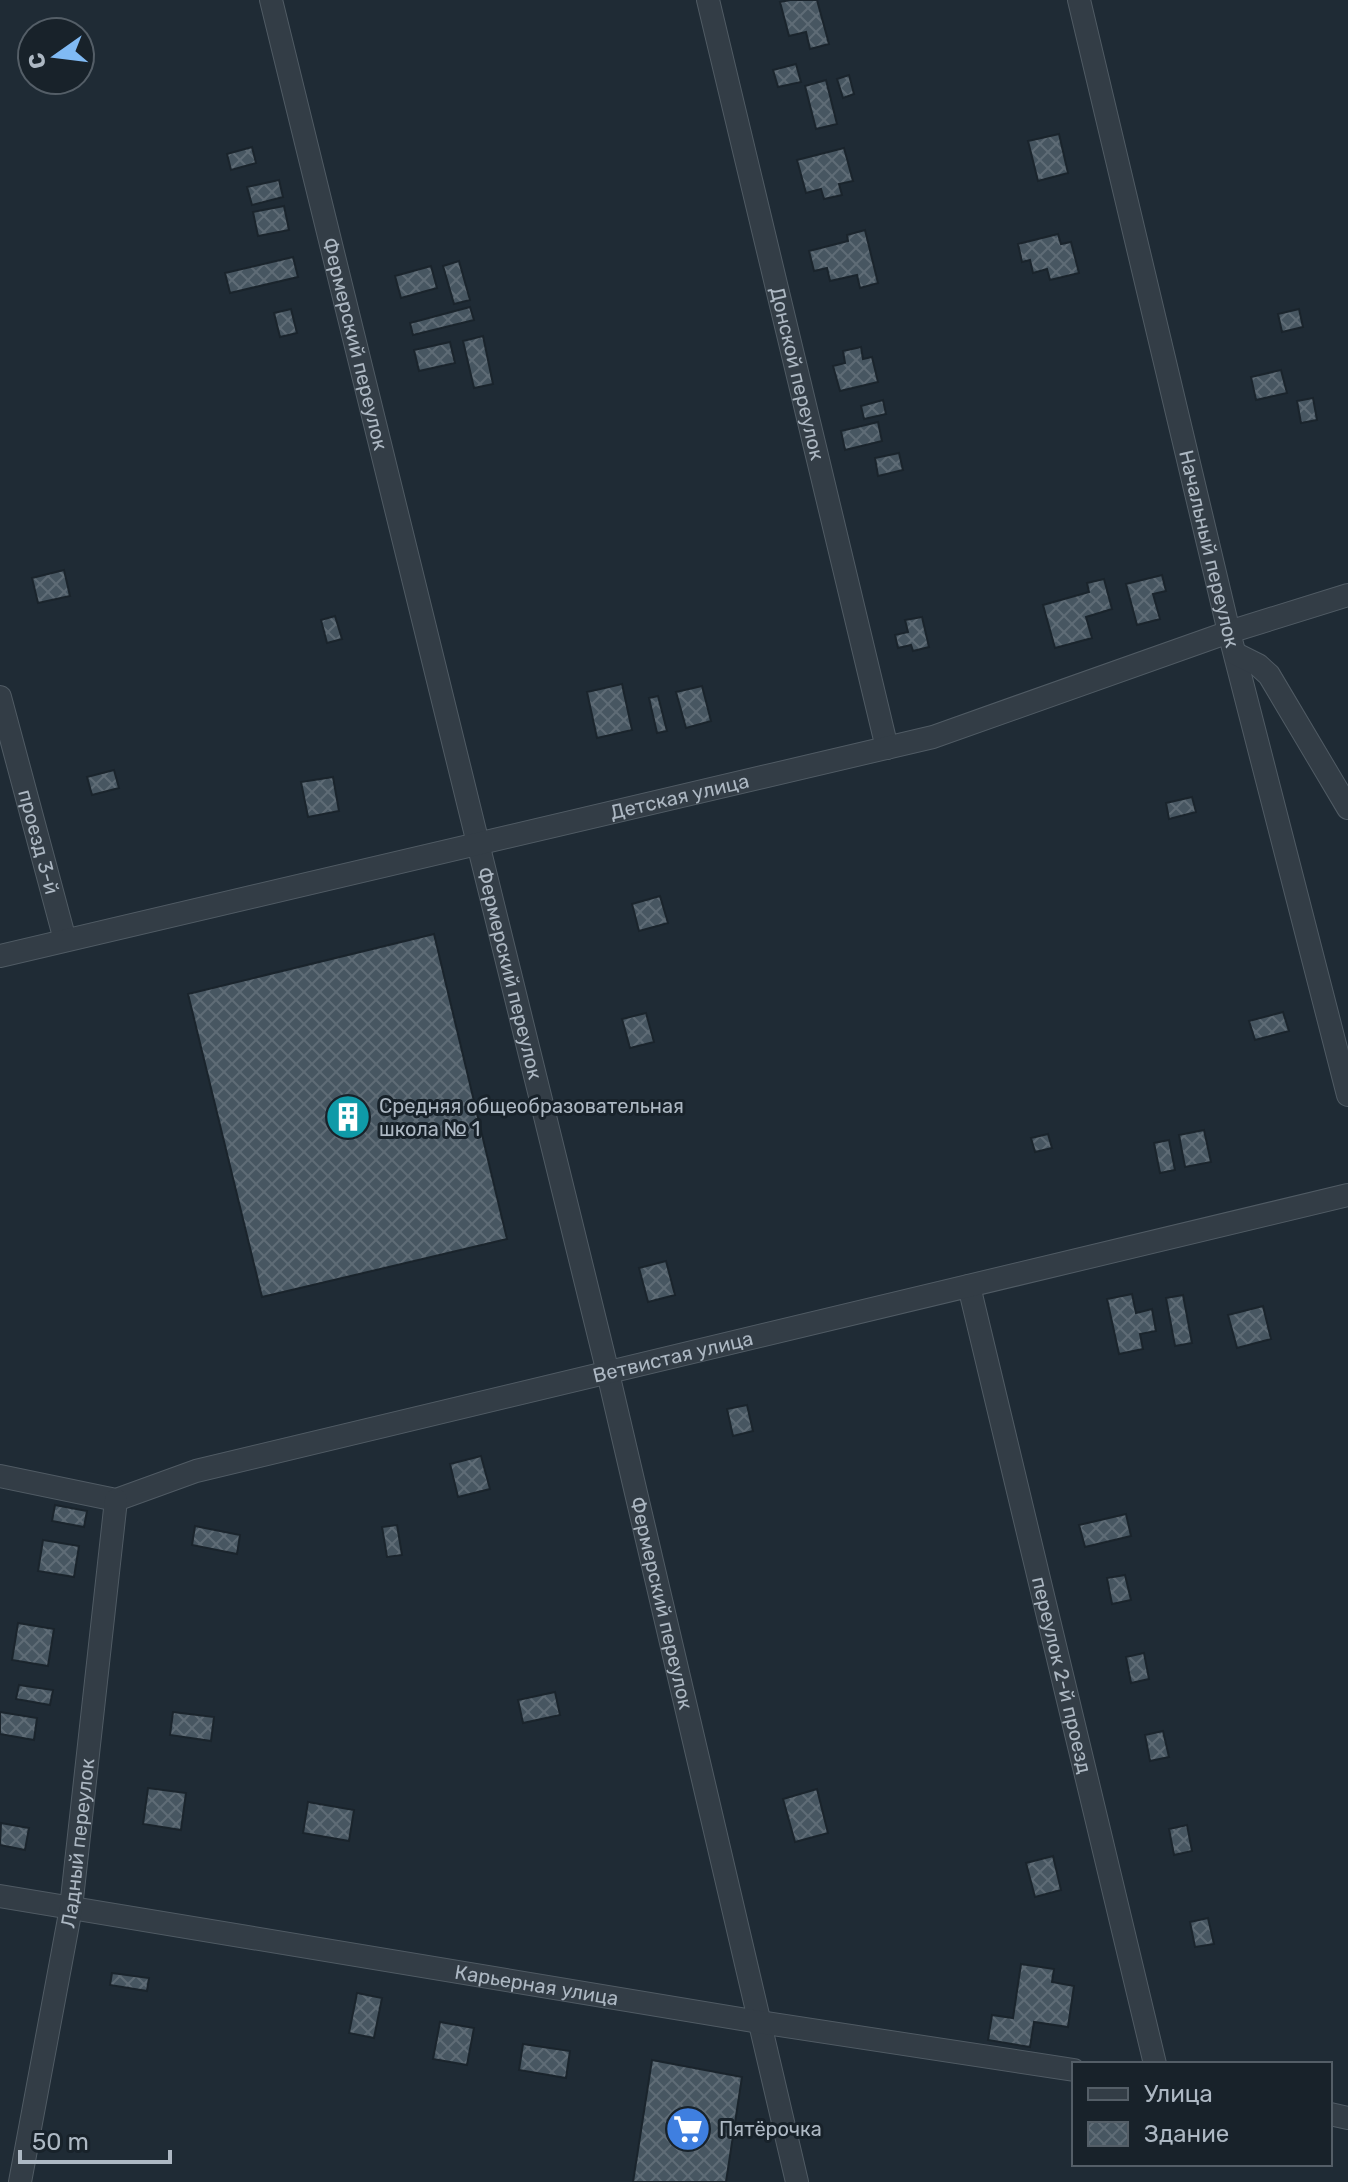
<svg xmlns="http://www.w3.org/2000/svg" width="1348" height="2182" font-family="Rubik,sans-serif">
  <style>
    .building { fill: url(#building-cross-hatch); stroke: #1a242c; stroke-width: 2 }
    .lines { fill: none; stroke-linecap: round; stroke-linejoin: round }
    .street-casing { stroke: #505b64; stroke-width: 24 }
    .street { stroke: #333d46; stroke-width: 22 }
    .labels { text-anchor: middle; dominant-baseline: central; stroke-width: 6; stroke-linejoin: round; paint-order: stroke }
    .street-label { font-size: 20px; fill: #adb8c3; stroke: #18222a }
    .poi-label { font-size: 20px; fill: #adb8c3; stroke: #18222a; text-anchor: start }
  </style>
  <defs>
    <pattern id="building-cross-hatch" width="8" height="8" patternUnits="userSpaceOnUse" patternTransform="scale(2)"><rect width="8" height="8" fill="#475661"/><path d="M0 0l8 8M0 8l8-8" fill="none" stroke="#5f6c76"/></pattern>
  </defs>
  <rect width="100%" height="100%" fill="#1f2b35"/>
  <!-- building -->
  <g class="building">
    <polygon points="790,0 817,0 829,44 810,49 806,32 789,36 780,2"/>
    <polygon points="796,64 801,82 778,87 773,70"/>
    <polygon points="849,75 854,94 843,98 837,79"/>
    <polygon points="826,80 837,124 816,129 805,86"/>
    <polygon points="1059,134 1068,173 1038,181 1028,141"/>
    <polygon points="252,147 256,163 231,170 227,154"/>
    <polygon points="844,148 853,181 839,184 842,195 824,199 821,189 806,193 797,160"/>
    <polygon points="279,180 283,197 252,205 247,187"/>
    <polygon points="284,206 289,230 258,236 253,212"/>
    <polygon points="865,230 878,283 860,288 857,275 830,281 827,268 814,271 809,251 848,241 847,235"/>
    <polygon points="1058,234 1061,244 1071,242 1079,273 1050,280 1047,269 1033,273 1030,260 1022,262 1018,244"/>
    <polygon points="293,257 298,277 230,293 225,273"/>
    <polygon points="459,261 470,300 454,304 443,266"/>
    <polygon points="431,266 437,288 401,298 395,276"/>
    <polygon points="470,307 474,320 413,335 410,323"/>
    <polygon points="291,309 297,333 280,337 274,313"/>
    <polygon points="1299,309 1303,327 1282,332 1278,314"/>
    <polygon points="483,336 493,384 474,388 463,341"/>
    <polygon points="450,342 455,363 419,371 414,350"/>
    <polygon points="861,347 863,359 872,357 878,382 840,391 833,366 845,363 843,351"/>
    <polygon points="1281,370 1287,393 1256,400 1251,377"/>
    <polygon points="1313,398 1317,420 1301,423 1297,401"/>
    <polygon points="883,400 886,414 864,419 861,406"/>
    <polygon points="878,422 882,441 845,450 841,431"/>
    <polygon points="899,453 903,470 878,476 875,458"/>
    <polygon points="64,570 70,596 38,603 32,578"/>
    <polygon points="1162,575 1166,591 1153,594 1160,619 1137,625 1126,584"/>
    <polygon points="1104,579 1112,609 1086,617 1092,638 1055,648 1043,605 1089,592 1087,583"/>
    <polygon points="335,616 342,639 327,643 321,620"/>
    <polygon points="922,617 929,647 913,651 911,645 898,648 895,635 908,632 905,620"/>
    <polygon points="622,684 632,730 597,738 587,692"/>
    <polygon points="702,686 711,721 686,728 676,692"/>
    <polygon points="658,696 667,731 657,733 649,698"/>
    <polygon points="114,770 119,788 92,795 87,777"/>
    <polygon points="333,777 339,811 308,817 301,782"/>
    <polygon points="1192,797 1196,812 1169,819 1166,803"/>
    <polygon points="660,896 668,923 639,931 632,904"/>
    <polygon points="434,934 507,1239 262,1297 188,994"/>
    <polygon points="1283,1012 1289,1031 1255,1040 1249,1021"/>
    <polygon points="646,1013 654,1042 630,1048 622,1019"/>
    <polygon points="1204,1130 1211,1162 1185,1167 1179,1135"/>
    <polygon points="1048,1134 1052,1148 1035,1152 1031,1138"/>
    <polygon points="1169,1140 1175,1170 1160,1173 1154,1143"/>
    <polygon points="666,1261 675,1295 648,1302 639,1268"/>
    <polygon points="1132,1294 1136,1313 1152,1309 1156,1331 1140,1334 1143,1349 1119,1354 1107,1299"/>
    <polygon points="1183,1295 1192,1343 1175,1346 1166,1298"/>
    <polygon points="1263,1306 1271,1339 1237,1348 1228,1315"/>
    <polygon points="747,1405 753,1431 733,1436 727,1409"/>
    <polygon points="481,1456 490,1489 458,1497 450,1464"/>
    <polygon points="55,1505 87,1511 84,1527 52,1521"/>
    <polygon points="1126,1514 1131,1536 1085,1547 1079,1525"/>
    <polygon points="397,1525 402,1555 387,1557 382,1527"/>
    <polygon points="195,1526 240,1535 237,1554 192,1545"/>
    <polygon points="43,1540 79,1546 74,1577 38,1571"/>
    <polygon points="1125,1575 1131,1600 1112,1604 1107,1578"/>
    <polygon points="18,1623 54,1629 48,1666 12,1660"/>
    <polygon points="1144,1653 1149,1679 1131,1683 1126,1657"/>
    <polygon points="19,1685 53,1690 50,1705 16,1699"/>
    <polygon points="555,1692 560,1715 523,1723 518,1700"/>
    <polygon points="0,1712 37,1718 34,1740 0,1734"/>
    <polygon points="173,1712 214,1717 211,1741 170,1735"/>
    <polygon points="1163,1731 1169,1757 1150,1761 1145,1735"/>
    <polygon points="148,1788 186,1793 181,1830 143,1824"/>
    <polygon points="817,1789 828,1833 795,1842 783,1799"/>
    <polygon points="308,1802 354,1810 349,1841 303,1833"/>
    <polygon points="1,1823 29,1828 25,1850 0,1845"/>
    <polygon points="1187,1825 1192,1851 1174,1855 1169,1829"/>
    <polygon points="1053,1856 1061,1890 1035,1897 1026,1863"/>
    <polygon points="1208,1918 1214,1944 1195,1947 1190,1922"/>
    <polygon points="1021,1964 1054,1969 1052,1982 1074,1986 1068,2027 1034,2022 1030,2047 988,2040 992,2015 1013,2018"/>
    <polygon points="112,1973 149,1978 147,1991 110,1985"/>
    <polygon points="357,1993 382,1998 374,2038 349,2033"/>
    <polygon points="440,2022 474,2028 467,2065 433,2059"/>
    <polygon points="523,2044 570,2051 566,2078 519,2070"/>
    <polygon points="652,2060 742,2077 726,2182 633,2182"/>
  </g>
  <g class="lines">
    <!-- street casing -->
    <g class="street-casing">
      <g id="street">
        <path id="s1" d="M271,0L608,1373L797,2182"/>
        <path id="s2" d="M708,0L887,748"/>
        <path id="s3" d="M1079,0L1229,632L1348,1095"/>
        <polyline points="1236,654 1258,665 1269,675 1348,808"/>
        <path id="s4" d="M0,697L65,940"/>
        <path id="s5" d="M0,956L933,737L1229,632L1348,595"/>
        <path id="s6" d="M969,1286L1155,2064"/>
        <path id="s7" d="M0,1476L116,1500L196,1471L1348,1195"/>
        <path id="s8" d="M0,1896L759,2022L1074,2070"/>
        <polyline points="1330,2114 1348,2118"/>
        <path id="s9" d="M20,2182L71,1908L116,1500"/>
      </g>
    </g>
    <!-- street -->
    <use href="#street" class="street"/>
  </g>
  <!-- icons -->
  <defs>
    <g id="building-disc" transform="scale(2.3)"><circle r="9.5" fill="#0f9aa8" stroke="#18222a"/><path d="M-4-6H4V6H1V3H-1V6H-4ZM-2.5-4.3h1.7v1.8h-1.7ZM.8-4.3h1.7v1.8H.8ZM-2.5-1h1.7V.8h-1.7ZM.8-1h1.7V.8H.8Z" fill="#fff"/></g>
    <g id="supermarket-disc" transform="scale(2.3)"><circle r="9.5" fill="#3f7fe0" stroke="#18222a"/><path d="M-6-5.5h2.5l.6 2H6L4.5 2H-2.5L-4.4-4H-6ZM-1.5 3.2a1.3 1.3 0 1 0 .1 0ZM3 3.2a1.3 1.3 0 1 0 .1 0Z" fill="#fff"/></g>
  </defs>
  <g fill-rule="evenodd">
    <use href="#building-disc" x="348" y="1117"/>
    <use href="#supermarket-disc" x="688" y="2129"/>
  </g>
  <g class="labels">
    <!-- street labels -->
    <g class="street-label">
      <text stroke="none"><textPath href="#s1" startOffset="354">Фермерский переулок</textPath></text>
      <text stroke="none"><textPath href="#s2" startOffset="384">Донской переулок</textPath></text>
      <text stroke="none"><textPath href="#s3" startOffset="564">Начальный переулок</textPath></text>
      <text stroke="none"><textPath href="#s5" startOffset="698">Детская улица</textPath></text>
      <text stroke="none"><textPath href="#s4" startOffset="150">проезд 3-й</textPath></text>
      <text stroke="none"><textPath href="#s1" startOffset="1002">Фермерский переулок</textPath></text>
      <text stroke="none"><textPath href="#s7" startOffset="694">Ветвистая улица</textPath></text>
      <text stroke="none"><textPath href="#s1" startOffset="1650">Фермерский переулок</textPath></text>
      <text stroke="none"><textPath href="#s6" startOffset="400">переулок 2-й проезд</textPath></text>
      <text stroke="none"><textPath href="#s9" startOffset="344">Ладный переулок</textPath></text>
      <text stroke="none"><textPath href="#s8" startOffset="544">Карьерная улица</textPath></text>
    </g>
    <!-- poi labels -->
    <g class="poi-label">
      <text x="379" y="1106">Средняя общеобразовательная<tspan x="379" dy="23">школа № 1</tspan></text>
      <text x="719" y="2129">Пятёрочка</text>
    </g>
  </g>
  <!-- legend -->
  <rect x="1072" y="2062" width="260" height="104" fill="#18222a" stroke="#545e67" stroke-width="2"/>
  <rect x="1088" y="2088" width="40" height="12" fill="#333d46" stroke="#545e67" stroke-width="2"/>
  <text x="1144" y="2102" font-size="24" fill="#adb8c3">Улица</text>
  <rect x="1088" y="2122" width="40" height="24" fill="url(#building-cross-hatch)" stroke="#545e67" stroke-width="2"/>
  <text x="1144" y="2142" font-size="24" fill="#adb8c3">Здание</text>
  <!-- north arrow -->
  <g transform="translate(56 56) rotate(256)"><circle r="38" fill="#18222a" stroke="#545e67" stroke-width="2"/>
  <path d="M0-6L14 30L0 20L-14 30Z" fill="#80baf4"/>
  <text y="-12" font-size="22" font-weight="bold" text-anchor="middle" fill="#adb8c3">С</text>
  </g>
  <!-- scale -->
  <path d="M20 2150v12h150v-12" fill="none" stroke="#adb8c3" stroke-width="4"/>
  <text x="32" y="2150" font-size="24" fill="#adb8c3" stroke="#18222a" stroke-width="6" paint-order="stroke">50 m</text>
</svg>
